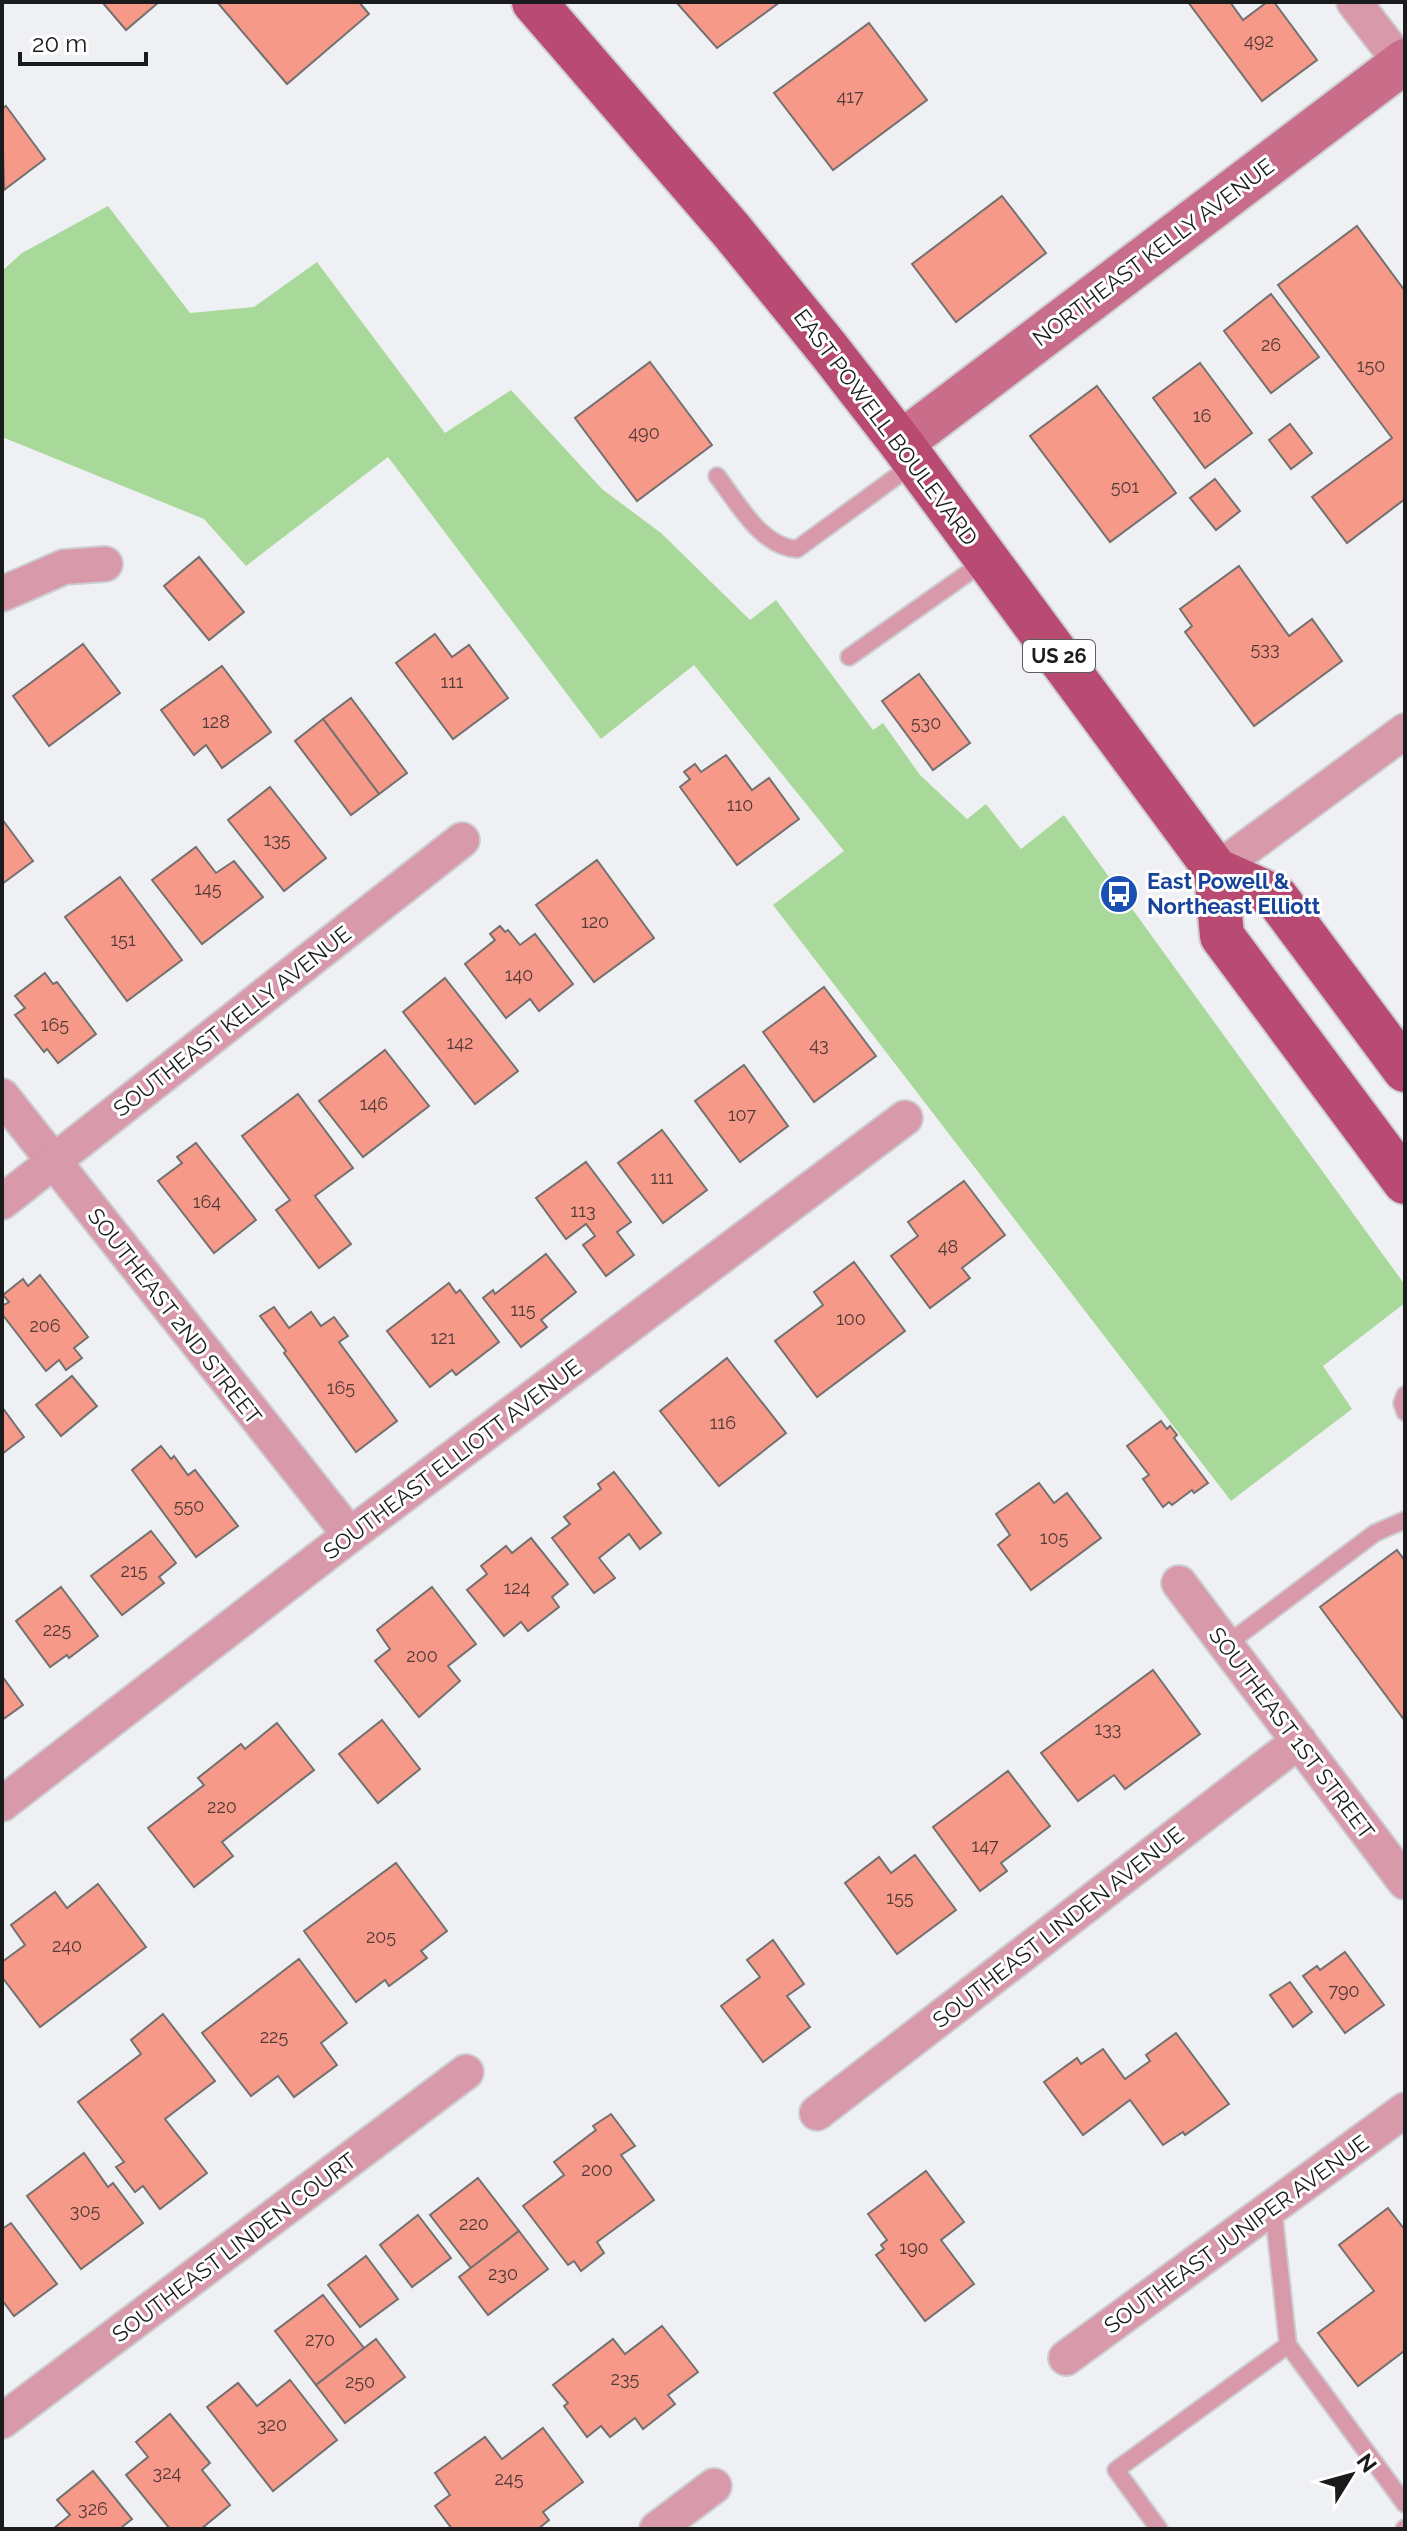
<svg xmlns="http://www.w3.org/2000/svg" width="1407" height="2531" font-family="Raleway,sans-serif">
  <style>
    .green { fill: #a9d99a }
    .building { fill: #f69988; stroke: #737070; stroke-width: 2 }
    .lines { fill: none; stroke-linecap: round; stroke-linejoin: round }
    .lane-casing { stroke: #cdced1; stroke-width: 20 }
    .street-casing { stroke: #cdced1; stroke-width: 38 }
    .secondary-casing { stroke: #cdced1; stroke-width: 48 }
    .primary-casing { stroke: #cdced1; stroke-width: 48 }
    .lane { stroke: #d899ab; stroke-width: 16 }
    .street { stroke: #d899ab; stroke-width: 34 }
    .secondary { stroke: #c86d8a; stroke-width: 44 }
    .primary { stroke: #b94a72; stroke-width: 44 }
    .labels { text-anchor: middle; dominant-baseline: central; stroke-width: 6; stroke-linejoin: round; paint-order: stroke }
    .number-label { font-size: 18px; fill: #513a37 }
    .shield { fill: #fff; stroke: #5f5f60; stroke-width: 2 }
    .shield-label { font-size: 20px; font-weight: bold; fill: #1a1b1c }
    .street-label { font-size: 22px; fill: #1a1b1c; stroke: #fff }
    .transit-label { font-size: 22px; font-weight: bold; fill: #164399; stroke: #fff; text-anchor: start }
  </style>
  <rect width="100%" height="100%" fill="#eff0f3"/>
  <!-- green -->
  <polygon class="green" points="108,206 190,313 254,307 317,262 445,433 511,390 602,489 661,533 750,620 776,600 873,730 883,723 920,775 967,819 986,804 1021,849 1064,815 1405,1285 1405,1303 1323,1366 1352,1409 1231,1501 773,905 844,851 694,665 601,739 388,457 246,566 204,519 2,437 2,271 22,253"/>
  <!-- building -->
  <g class="building">
    <polygon points="102,2 159,2 126,30"/>
    <polygon points="217,2 359,2 369,14 287,84"/>
    <polygon points="676,2 780,2 717,48"/>
    <polygon points="1188,2 1230,2 1243,20 1267,2 1274,2 1317,60 1262,101"/>
    <polygon points="869,23 927,100 833,170 774,93"/>
    <polygon points="6,106 45,159 4,190 2,109"/>
    <polygon points="1002,196 1046,253 956,322 912,264"/>
    <polygon points="1357,226 1405,291 1405,499 1347,543 1312,497 1392,438 1278,285"/>
    <polygon points="1271,294 1319,357 1271,393 1224,331"/>
    <polygon points="650,362 712,445 637,501 575,418"/>
    <polygon points="1200,363 1252,433 1205,468 1153,398"/>
    <polygon points="1097,386 1176,493 1110,542 1030,436"/>
    <polygon points="1290,424 1312,453 1291,469 1269,440"/>
    <polygon points="1215,479 1240,511 1216,530 1190,498"/>
    <polygon points="199,557 244,612 209,640 164,586"/>
    <polygon points="1239,566 1289,636 1312,619 1342,661 1254,726 1185,632 1192,626 1180,609"/>
    <polygon points="435,634 452,657 469,645 508,698 453,739 396,663"/>
    <polygon points="83,644 120,693 49,746 13,696"/>
    <polygon points="222,666 271,732 222,768 206,745 194,755 161,710"/>
    <polygon points="919,674 970,743 933,770 882,701"/>
    <polygon points="351,698 407,773 379,794 323,719"/>
    <polygon points="323,719 379,794 351,815 295,741"/>
    <polygon points="726,755 752,790 769,778 799,819 737,865 680,787 690,779 684,772 695,764 701,772"/>
    <polygon points="270,787 326,858 284,891 228,820"/>
    <polygon points="2,819 33,861 2,884"/>
    <polygon points="196,847 216,873 234,861 263,897 202,944 152,880"/>
    <polygon points="597,860 654,938 594,982 536,905"/>
    <polygon points="120,877 182,960 127,1001 65,917"/>
    <polygon points="500,926 505,932 508,930 520,945 535,934 573,984 539,1011 530,999 506,1018 465,964 495,940 490,934"/>
    <polygon points="45,973 53,984 57,982 96,1034 58,1063 47,1049 44,1052 15,1015 25,1008 15,996"/>
    <polygon points="445,978 518,1071 475,1104 403,1012"/>
    <polygon points="824,987 876,1056 814,1102 763,1032"/>
    <polygon points="385,1050 429,1106 363,1157 319,1101"/>
    <polygon points="744,1065 788,1126 740,1162 695,1101"/>
    <polygon points="298,1094 353,1168 315,1196 351,1244 319,1268 276,1210 290,1200 242,1136"/>
    <polygon points="662,1130 707,1190 663,1223 618,1163"/>
    <polygon points="196,1143 256,1220 214,1253 158,1181 182,1163 177,1157"/>
    <polygon points="586,1162 631,1222 617,1232 634,1255 606,1276 583,1245 595,1236 586,1224 566,1239 536,1198"/>
    <polygon points="964,1181 1005,1235 962,1268 970,1278 930,1308 891,1256 918,1236 908,1222"/>
    <polygon points="546,1254 576,1292 541,1320 547,1327 521,1347 483,1298 493,1290 495,1294"/>
    <polygon points="854,1262 905,1331 817,1397 775,1341 823,1305 814,1292"/>
    <polygon points="40,1275 88,1337 74,1348 82,1358 66,1370 59,1360 46,1371 2,1314 2,1306 9,1302 3,1295 23,1279 28,1286"/>
    <polygon points="449,1283 456,1293 460,1290 499,1342 456,1375 452,1370 430,1387 387,1331"/>
    <polygon points="274,1307 289,1328 311,1312 321,1326 334,1317 348,1336 339,1342 397,1421 356,1452 284,1353 286,1351 260,1316"/>
    <polygon points="727,1358 786,1433 719,1486 660,1411"/>
    <polygon points="72,1376 97,1406 61,1436 36,1405"/>
    <polygon points="2,1407 24,1437 2,1454"/>
    <polygon points="1161,1421 1167,1429 1170,1426 1177,1435 1174,1438 1208,1483 1194,1493 1192,1490 1172,1505 1169,1502 1163,1507 1143,1479 1149,1475 1127,1446"/>
    <polygon points="161,1446 171,1459 174,1456 188,1475 195,1470 238,1526 196,1557 132,1470"/>
    <polygon points="614,1472 661,1533 640,1549 629,1534 599,1558 615,1578 594,1593 552,1538 570,1524 564,1517 601,1489 598,1484"/>
    <polygon points="1039,1483 1054,1503 1067,1493 1101,1538 1031,1590 998,1545 1010,1535 996,1514"/>
    <polygon points="151,1531 176,1563 159,1577 164,1583 122,1615 91,1576"/>
    <polygon points="531,1538 568,1584 552,1597 559,1607 528,1631 521,1622 504,1636 467,1590 487,1574 481,1566 506,1546 512,1553"/>
    <polygon points="1397,1550 1405,1561 1405,1721 1320,1607"/>
    <polygon points="61,1587 98,1636 69,1658 67,1655 50,1667 16,1621"/>
    <polygon points="432,1587 476,1644 448,1666 460,1681 419,1717 375,1661 390,1649 377,1630"/>
    <polygon points="1153,1670 1200,1734 1125,1789 1114,1775 1078,1801 1041,1753"/>
    <polygon points="2,1676 23,1705 2,1720"/>
    <polygon points="382,1720 420,1769 378,1803 339,1754"/>
    <polygon points="277,1723 314,1770 222,1842 233,1856 194,1887 148,1828 204,1785 198,1778 241,1744 245,1749"/>
    <polygon points="1008,1771 1050,1826 1001,1863 1007,1871 980,1891 933,1827"/>
    <polygon points="915,1855 956,1910 897,1954 845,1883 879,1857 891,1873"/>
    <polygon points="396,1863 447,1931 421,1951 427,1958 389,1986 385,1980 356,2002 304,1931"/>
    <polygon points="98,1884 146,1947 40,2027 2,1977 2,1962 25,1945 11,1925 55,1892 67,1908"/>
    <polygon points="773,1940 804,1984 787,1996 810,2027 763,2062 721,2006 760,1977 747,1960"/>
    <polygon points="1345,1952 1384,2005 1345,2033 1303,1976 1317,1966 1320,1970"/>
    <polygon points="299,1959 347,2023 321,2043 337,2065 294,2097 278,2076 251,2096 202,2033"/>
    <polygon points="1290,1982 1312,2012 1293,2027 1270,1995"/>
    <polygon points="163,2014 215,2081 165,2119 207,2173 160,2209 143,2186 135,2192 116,2167 124,2162 78,2102 141,2054 131,2040"/>
    <polygon points="1176,2033 1229,2104 1185,2135 1183,2132 1163,2145 1130,2100 1083,2135 1044,2082 1077,2058 1081,2064 1103,2049 1125,2079 1150,2061 1146,2055"/>
    <polygon points="611,2114 635,2146 621,2155 654,2200 597,2242 604,2253 581,2271 574,2261 568,2265 523,2206 564,2175 554,2162 596,2130 593,2126"/>
    <polygon points="84,2153 108,2187 113,2183 143,2223 81,2269 27,2196"/>
    <polygon points="926,2171 964,2222 941,2240 974,2284 925,2321 876,2255 884,2249 881,2245 887,2240 868,2214"/>
    <polygon points="478,2178 519,2231 471,2268 430,2215"/>
    <polygon points="1388,2208 1405,2230 1405,2355 1403,2352 1358,2386 1318,2333 1374,2291 1339,2245"/>
    <polygon points="418,2215 451,2258 412,2287 380,2245"/>
    <polygon points="11,2223 57,2284 14,2316 2,2300 2,2229"/>
    <polygon points="519,2231 548,2269 488,2315 459,2277"/>
    <polygon points="366,2256 398,2299 360,2327 328,2285"/>
    <polygon points="323,2295 364,2348 316,2385 275,2331"/>
    <polygon points="662,2326 698,2372 668,2395 675,2404 643,2429 635,2418 610,2437 601,2426 587,2437 564,2406 568,2403 553,2385 613,2339 625,2354"/>
    <polygon points="376,2339 405,2377 345,2423 316,2385"/>
    <polygon points="290,2380 337,2440 273,2491 207,2407 238,2383 257,2406"/>
    <polygon points="170,2414 210,2463 202,2470 230,2505 201,2529 170,2529 126,2475 148,2457 136,2442"/>
    <polygon points="543,2428 583,2482 543,2512 549,2520 538,2529 452,2529 435,2506 450,2495 435,2473 485,2437 502,2459"/>
    <polygon points="93,2471 132,2519 122,2527 124,2529 53,2529 70,2515 57,2500"/>
  </g>
  <g class="lines">
    <!-- lane casing -->
    <g class="lane-casing">
      <g id="lane">
        <path d="M717,476C738,503 761,547 797,549L915,463"/>
        <polyline points="849,657 985,561"/>
        <polyline points="1405,1395 1402,1403 1405,1412"/>
        <polyline points="1226,1645 1375,1533 1405,1520"/>
        <polyline points="1273,2207 1288,2345 1405,2504"/>
        <polyline points="1159,2529 1116,2470 1288,2345"/>
        <polyline points="1404,2529 1405,2528"/>
      </g>
    </g>
    <!-- street casing -->
    <g class="street-casing">
      <g id="street">
        <polyline points="1354,2 1405,68"/>
        <polyline points="2,594 64,567 105,564"/>
        <polyline points="1216,870 1405,731"/>
        <polyline points="2,1096 350,1535"/>
        <polyline points="2,1202 462,840"/>
        <polyline points="1179,1583 1405,1882"/>
        <polyline points="2,1804 350,1535 905,1118"/>
        <polyline points="817,2113 1299,1741"/>
        <polyline points="1066,2358 1405,2110"/>
        <polyline points="2,2421 466,2072"/>
        <polyline points="657,2529 714,2486"/>
      </g>
    </g>
    <!-- secondary casing -->
    <g class="secondary-casing">
      <polyline id="secondary" points="901,443 1405,61"/>
    </g>
    <!-- primary casing -->
    <g class="primary-casing">
      <g id="primary">
        <polyline points="534,2 731,230 828,349 901,443 1216,870 1276,897 1405,1070"/>
        <polyline points="1216,870 1222,936 1405,1182"/>
      </g>
    </g>
    <!-- lane -->
    <use href="#lane" class="lane"/>
    <!-- street -->
    <use href="#street" class="street"/>
    <!-- secondary -->
    <use href="#secondary" class="secondary"/>
    <!-- primary -->
    <use href="#primary" class="primary"/>
  </g>
  <!-- icons -->
  <defs>
    <g id="bus-disc" transform="scale(2)"><circle r="9.5" fill="#1a4fb4" stroke="#fff"/><path d="M-5-6H5V4H4V6H2V4H-2V6H-4V4H-5ZM-3.5-4V0h7V-4ZM-3.5 1.2v1.5H-2V1.2ZM2 1.2v1.5H3.5V1.2Z" fill="#fff"/></g>
  </defs>
  <g fill-rule="evenodd">
    <use href="#bus-disc" x="1119" y="894"/>
  </g>
  <g class="labels">
    <!-- number labels -->
    <g class="number-label">
      <text x="1259" y="40">492</text>
      <text x="850" y="96">417</text>
      <text x="1271" y="344">26</text>
      <text x="1371" y="365">150</text>
      <text x="1202" y="415">16</text>
      <text x="644" y="432">490</text>
      <text x="1125" y="486">501</text>
      <text x="1265" y="648">533</text>
      <text x="452" y="681">111</text>
      <text x="216" y="721">128</text>
      <text x="926" y="722">530</text>
      <text x="740" y="804">110</text>
      <text x="277" y="839">135</text>
      <text x="208" y="888">145</text>
      <text x="595" y="921">120</text>
      <text x="123" y="939">151</text>
      <text x="519" y="974">140</text>
      <text x="55" y="1024">165</text>
      <text x="460" y="1042">142</text>
      <text x="819" y="1044">43</text>
      <text x="374" y="1103">146</text>
      <text x="742" y="1114">107</text>
      <text x="662" y="1177">111</text>
      <text x="207" y="1201">164</text>
      <text x="583" y="1210">113</text>
      <text x="948" y="1246">48</text>
      <text x="523" y="1309">115</text>
      <text x="851" y="1318">100</text>
      <text x="45" y="1325">206</text>
      <text x="443" y="1337">121</text>
      <text x="341" y="1387">165</text>
      <text x="723" y="1422">116</text>
      <text x="189" y="1505">550</text>
      <text x="1054" y="1537">105</text>
      <text x="134" y="1570">215</text>
      <text x="517" y="1587">124</text>
      <text x="57" y="1629">225</text>
      <text x="422" y="1655">200</text>
      <text x="1108" y="1728">133</text>
      <text x="222" y="1806">220</text>
      <text x="985" y="1845">147</text>
      <text x="900" y="1897">155</text>
      <text x="381" y="1936">205</text>
      <text x="67" y="1945">240</text>
      <text x="1344" y="1990">790</text>
      <text x="274" y="2036">225</text>
      <text x="597" y="2169">200</text>
      <text x="85" y="2210">305</text>
      <text x="474" y="2223">220</text>
      <text x="914" y="2247">190</text>
      <text x="503" y="2273">230</text>
      <text x="320" y="2339">270</text>
      <text x="625" y="2378">235</text>
      <text x="360" y="2381">250</text>
      <text x="272" y="2424">320</text>
      <text x="167" y="2472">324</text>
      <text x="509" y="2478">245</text>
      <text x="93" y="2508">326</text>
    </g>
    <!-- shield labels -->
    <rect class="shield" x="1023" y="640" width="72" height="32" rx="6"/>
    <g class="shield-label">
      <text x="1059" y="656">US 26</text>
    </g>
    <!-- street labels -->
    <g class="street-label">
      <text transform="translate(1153 252) rotate(-37)">NORTHEAST KELLY AVENUE</text>
      <text transform="translate(886 427) rotate(53)">EAST POWELL BOULEVARD</text>
      <text transform="translate(232 1021) rotate(-38)">SOUTHEAST KELLY AVENUE</text>
      <text transform="translate(175 1316) rotate(52)">SOUTHEAST 2ND STREET</text>
      <text transform="translate(452 1459) rotate(-37)">SOUTHEAST ELLIOTT AVENUE</text>
      <text transform="translate(1292 1733) rotate(53)">SOUTHEAST 1ST STREET</text>
      <text transform="translate(1058 1927) rotate(-38)">SOUTHEAST LINDEN AVENUE</text>
      <text transform="translate(1236 2234) rotate(-36)">SOUTHEAST JUNIPER AVENUE</text>
      <text transform="translate(234 2247) rotate(-37)">SOUTHEAST LINDEN COURT</text>
    </g>
    <!-- transit labels -->
    <g class="transit-label">
      <text x="1147" y="881">East Powell &amp;<tspan x="1147" dy="25">Northeast Elliott</tspan></text>
    </g>
  </g>
  <!-- border -->
  <rect width="1407" height="2531" fill="none" stroke="#1a1b1c" stroke-width="8"/>
  <!-- north arrow -->
  <g transform="translate(1351 2475) rotate(53)" stroke="#ffffff" stroke-width="6" paint-order="stroke">
  <path d="M0-6L14 30L0 20L-14 30Z" fill="#1a1b1c"/>
  <text y="-12" font-size="22" font-weight="bold" text-anchor="middle" fill="#1a1b1c">N</text>
  </g>
  <!-- scale -->
  <path d="M20 52v12h126v-12" fill="none" stroke="#1a1b1c" stroke-width="4"/>
  <text x="32" y="52" font-size="24" fill="#1a1b1c" stroke="#ffffff" stroke-width="6" paint-order="stroke">20 m</text>
</svg>
